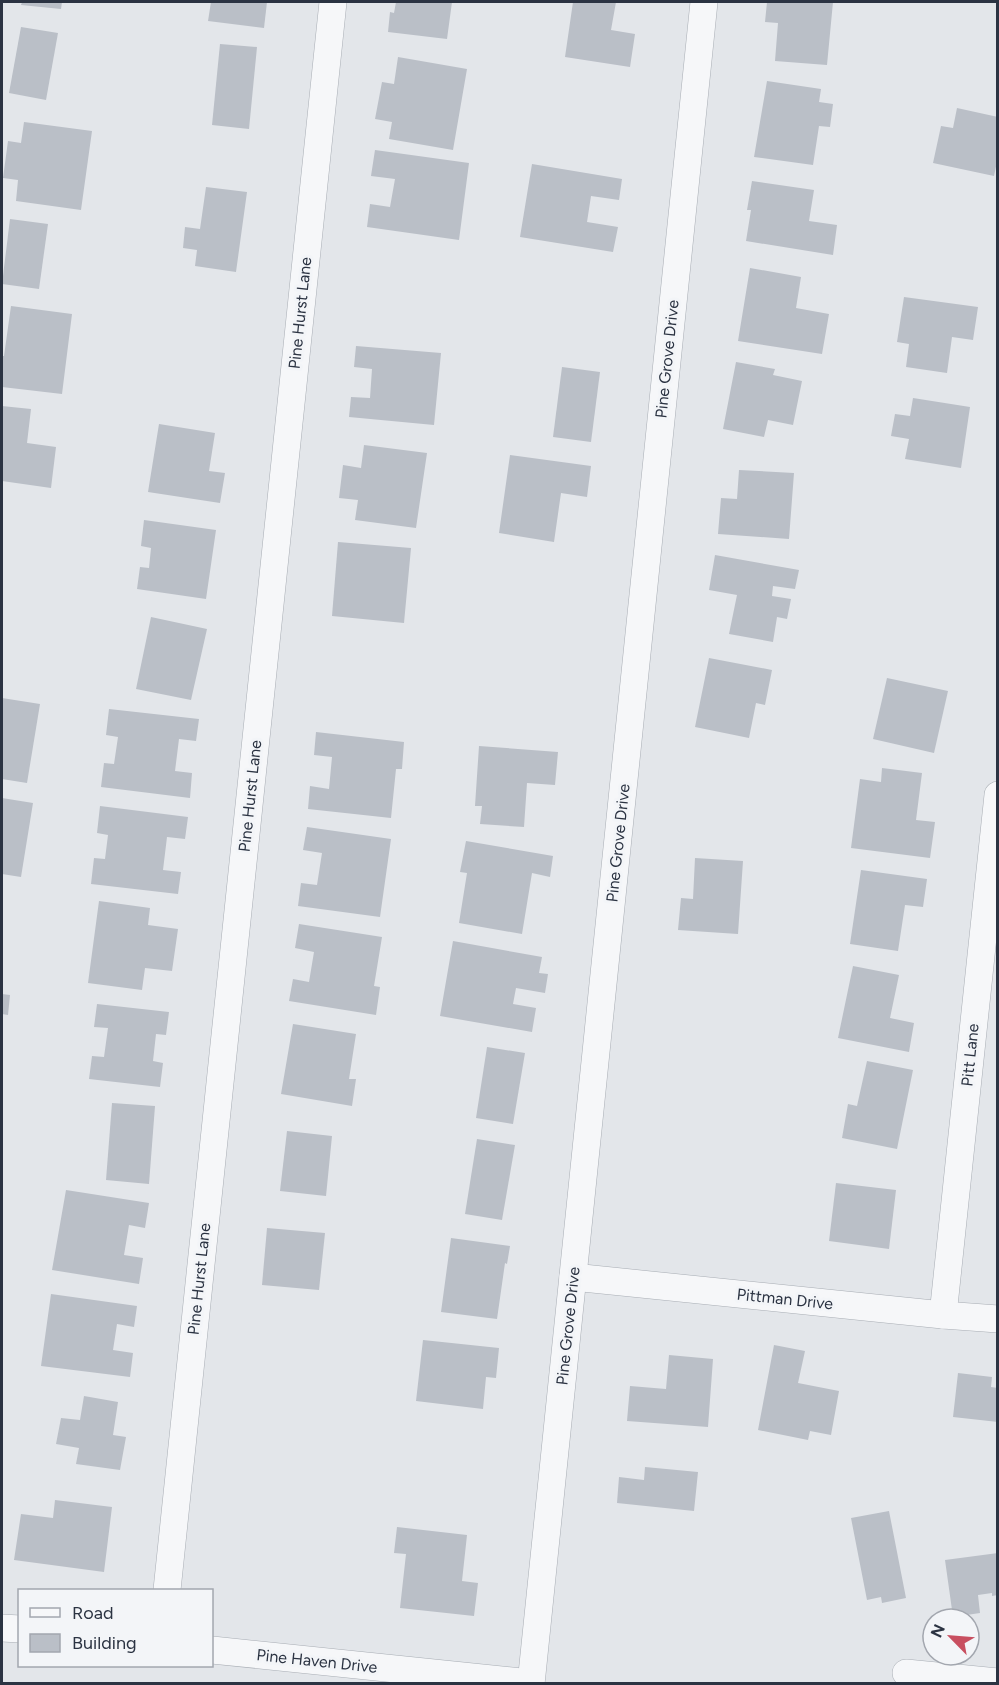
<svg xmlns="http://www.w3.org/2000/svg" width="999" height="1685" font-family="Figtree,sans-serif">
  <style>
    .building { fill: #babfc7 }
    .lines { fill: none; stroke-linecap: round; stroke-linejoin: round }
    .minor-casing { stroke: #a8adb4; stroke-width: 28 }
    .minor { stroke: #f6f7f9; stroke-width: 27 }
    .labels { text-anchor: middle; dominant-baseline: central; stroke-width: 6; stroke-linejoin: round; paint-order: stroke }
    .street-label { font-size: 16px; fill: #2b3342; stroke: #f3f5f8 }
  </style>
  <rect width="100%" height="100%" fill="#e3e6ea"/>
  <!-- building -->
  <g class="building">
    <polygon points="22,2 62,2 61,9 21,5"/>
    <polygon points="211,2 267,2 264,28 208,21"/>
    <polygon points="396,2 452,2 447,39 388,32 390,12 394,13"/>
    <polygon points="573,2 616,2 611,30 635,34 630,67 565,57"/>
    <polygon points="767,2 833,2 827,65 775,61 778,23 765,22"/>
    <polygon points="21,27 58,33 46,100 9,93"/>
    <polygon points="220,44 257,47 249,129 212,125"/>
    <polygon points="398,57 467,69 453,150 389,139 392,122 375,119 382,82 394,84"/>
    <polygon points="767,81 821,89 819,102 833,104 830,127 819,126 813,165 754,157"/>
    <polygon points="957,108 998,117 998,157 994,176 933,163 941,126 953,128"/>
    <polygon points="24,122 92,131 81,210 16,201 18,180 3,178 8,141 21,143"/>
    <polygon points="375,150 469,163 459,240 367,227 370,204 390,207 395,179 371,176"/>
    <polygon points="532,164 622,179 619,200 591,196 587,222 618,227 613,252 520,237"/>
    <polygon points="752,181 814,190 809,221 837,225 833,255 746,241 751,210 747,210"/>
    <polygon points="206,187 247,192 236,272 195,266 197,250 183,248 185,227 200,229"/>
    <polygon points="10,219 48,224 39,289 2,284"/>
    <polygon points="750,268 801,277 796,308 829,314 822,354 738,341"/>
    <polygon points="904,297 978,307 973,340 952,337 947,373 906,367 909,344 897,342"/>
    <polygon points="11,306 72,314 62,394 2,387 2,356 4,356"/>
    <polygon points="356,346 441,353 434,425 349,417 351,397 370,398 372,369 354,367"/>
    <polygon points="736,362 775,369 773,375 802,381 793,425 768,420 764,437 723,429"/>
    <polygon points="562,367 600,372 591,442 553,437"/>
    <polygon points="913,398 970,407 961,468 905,459 909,439 891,436 895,414 910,416"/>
    <polygon points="2,406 31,409 27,443 56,447 51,488 2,481"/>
    <polygon points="159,424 215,433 209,471 225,473 220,503 148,492"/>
    <polygon points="364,445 427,453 416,528 355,520 358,500 339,498 343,465 361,468"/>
    <polygon points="510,455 591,466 587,497 561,493 554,542 499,533"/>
    <polygon points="739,470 794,473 789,539 718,534 721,498 737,499"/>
    <polygon points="144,520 216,530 206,599 137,589 140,567 149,568 151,548 141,546"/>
    <polygon points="338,542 411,548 404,623 332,616"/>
    <polygon points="715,555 799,570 795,589 773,586 772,596 791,599 787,619 777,617 773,642 729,634 737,595 709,590"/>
    <polygon points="151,617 207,629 191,700 136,689"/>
    <polygon points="709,658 772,670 765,705 756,703 749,738 695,727"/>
    <polygon points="887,678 948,691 934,753 873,739"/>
    <polygon points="2,698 40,704 27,783 2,779"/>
    <polygon points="109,709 199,719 196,741 179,739 175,771 192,773 190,798 101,787 104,763 114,764 118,737 106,735"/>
    <polygon points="316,732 404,742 402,769 396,769 391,818 308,809 310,786 329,789 332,757 314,755"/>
    <polygon points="479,746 558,752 555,785 527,783 524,827 480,824 482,806 475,806"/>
    <polygon points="882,768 922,773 916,820 935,822 930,858 851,848 860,779 881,782"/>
    <polygon points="2,798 33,803 21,877 2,874"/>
    <polygon points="100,806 188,817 185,839 167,837 163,870 181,872 178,894 91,884 94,858 105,859 108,835 97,833"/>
    <polygon points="307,827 391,839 380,917 298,906 301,883 317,885 322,853 303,850"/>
    <polygon points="466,841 553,856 550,877 532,873 522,934 459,923 467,873 460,872"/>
    <polygon points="695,858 743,861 738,934 678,930 681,898 693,899"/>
    <polygon points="861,870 927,879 923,907 905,905 898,951 850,944"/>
    <polygon points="99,901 150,908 148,925 178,929 172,971 145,968 142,990 88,983"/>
    <polygon points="299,924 382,937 374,986 380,987 376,1015 289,1001 293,979 309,982 314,952 295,948"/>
    <polygon points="453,941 542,957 539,973 548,974 545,993 516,988 513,1004 536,1008 532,1032 440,1016"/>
    <polygon points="853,966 899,975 890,1018 914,1023 909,1052 838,1038"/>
    <polygon points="2,994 10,995 8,1015 2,1014"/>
    <polygon points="97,1004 169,1012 166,1035 156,1034 153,1061 163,1063 160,1087 89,1079 92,1056 104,1057 108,1028 94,1027"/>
    <polygon points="293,1024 356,1034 349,1079 356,1079 352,1106 281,1094"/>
    <polygon points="487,1047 525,1053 513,1124 476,1118"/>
    <polygon points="867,1061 913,1070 897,1149 842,1138 848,1104 857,1106"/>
    <polygon points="112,1103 155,1106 149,1184 106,1180"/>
    <polygon points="287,1131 332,1136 326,1196 280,1191"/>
    <polygon points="477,1139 515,1145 502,1220 465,1214"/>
    <polygon points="836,1183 896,1190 889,1249 829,1241"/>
    <polygon points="66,1190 149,1203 145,1228 129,1225 124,1255 143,1258 139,1284 52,1270"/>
    <polygon points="267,1228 325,1233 319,1290 262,1285"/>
    <polygon points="451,1238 510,1246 507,1264 505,1263 497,1319 441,1312"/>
    <polygon points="51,1294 137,1306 134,1327 117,1324 113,1350 133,1353 130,1377 41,1366"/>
    <polygon points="423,1340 499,1348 496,1378 486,1377 483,1409 416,1401"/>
    <polygon points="774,1345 805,1351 798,1383 839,1391 831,1435 810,1431 808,1440 758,1430"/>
    <polygon points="669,1355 713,1359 708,1427 627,1421 630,1386 666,1389"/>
    <polygon points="958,1373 992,1377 991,1387 998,1388 998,1422 953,1417"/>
    <polygon points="84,1396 118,1402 113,1435 126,1437 120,1470 76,1464 79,1448 56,1444 61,1418 80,1420"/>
    <polygon points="645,1467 698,1472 694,1511 617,1503 619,1477 644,1480"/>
    <polygon points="55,1500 112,1507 104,1572 14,1560 21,1514 53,1518"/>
    <polygon points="889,1511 906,1598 882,1603 881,1597 867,1600 851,1518"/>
    <polygon points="397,1527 467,1535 462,1581 478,1583 474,1616 400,1608 406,1554 394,1553"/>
    <polygon points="998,1553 998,1595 992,1596 992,1593 978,1595 980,1613 953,1617 945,1560"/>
  </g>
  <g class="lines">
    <!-- minor casing -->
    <g class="minor-casing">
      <g id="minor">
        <polyline points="573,1277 943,1315 998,1319"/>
        <polyline points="943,1315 998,795"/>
        <polyline points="167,1590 333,2"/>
        <polyline points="2,1628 20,1629"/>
        <polyline points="212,1650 531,1683"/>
        <polyline points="906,1673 998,1682"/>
        <polyline points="531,1684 704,2"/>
      </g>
    </g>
    <!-- minor -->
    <use href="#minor" class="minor"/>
  </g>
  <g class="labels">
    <!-- street labels -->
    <g class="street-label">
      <text transform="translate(300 313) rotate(-84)">Pine Hurst Lane</text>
      <text transform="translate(667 359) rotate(-84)">Pine Grove Drive</text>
      <text transform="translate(250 796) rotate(-84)">Pine Hurst Lane</text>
      <text transform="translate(618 843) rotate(-84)">Pine Grove Drive</text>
      <text transform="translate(970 1055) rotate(-84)">Pitt Lane</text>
      <text transform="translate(199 1279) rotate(-84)">Pine Hurst Lane</text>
      <text transform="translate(785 1299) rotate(6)">Pittman Drive</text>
      <text transform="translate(568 1326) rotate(-84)">Pine Grove Drive</text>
      <text transform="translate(317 1661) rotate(6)">Pine Haven Drive</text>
    </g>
  </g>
  <!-- border -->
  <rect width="999" height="1685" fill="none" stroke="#2b3342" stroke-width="6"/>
  <!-- legend -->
  <rect x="18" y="1589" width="195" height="78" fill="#f3f5f8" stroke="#a3a7af" stroke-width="1.5"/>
  <rect x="30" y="1608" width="30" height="9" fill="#f6f7f9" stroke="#a3a7af" stroke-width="1.5"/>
  <text x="72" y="1619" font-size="18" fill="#2b3342">Road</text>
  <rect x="30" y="1634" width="30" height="18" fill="#babfc7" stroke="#a3a7af" stroke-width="1.5"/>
  <text x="72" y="1649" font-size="18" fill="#2b3342">Building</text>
  <!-- north arrow -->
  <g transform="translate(951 1637) rotate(295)"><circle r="28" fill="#f3f5f8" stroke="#a3a7af" stroke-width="1.5"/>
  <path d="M0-4.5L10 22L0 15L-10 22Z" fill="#c84f60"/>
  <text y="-9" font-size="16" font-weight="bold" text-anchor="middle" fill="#2b3342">N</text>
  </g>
</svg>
